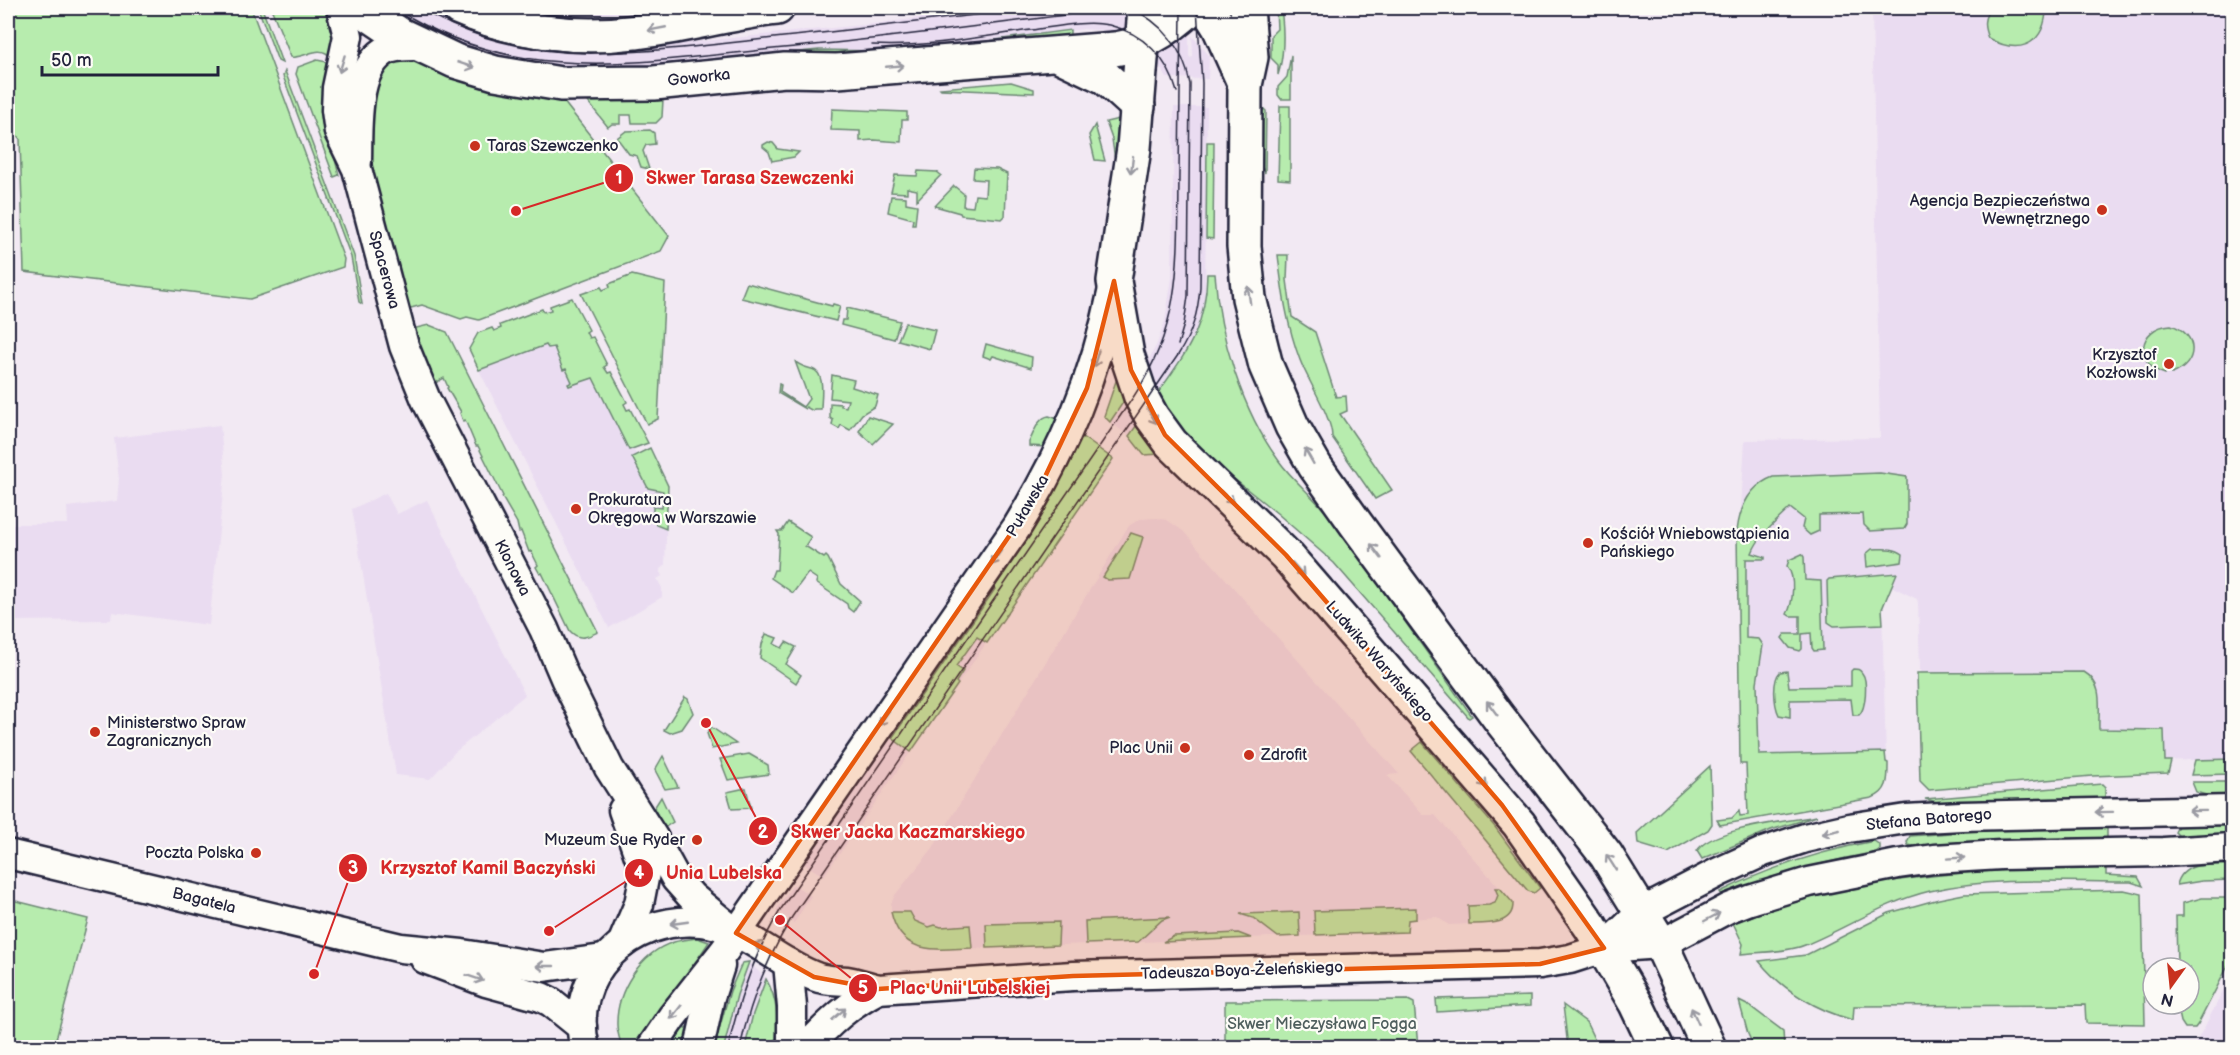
<svg xmlns="http://www.w3.org/2000/svg" width="2240" height="1055" font-family="'Balsamiq Sans',sans-serif">
  <style>
    .built { fill: #eadcf1 }
    .green { fill: #b7ecae; stroke: #6c8774; stroke-width: 1.5 }
    .lines { fill: none; stroke-linecap: round; stroke-linejoin: round }
    .minor-casing { stroke: #22223b; stroke-width: 33 }
    .major-casing { stroke: #22223b; stroke-width: 38 }
    .minor { stroke: #fdfcf7; stroke-width: 28 }
    .major { stroke: #fdfcf7; stroke-width: 33 }
    .tram { stroke: #22223b; stroke-width: 1.5 }
    .oneway { stroke: #9a9aa2 }
    .marked { fill: #e8590c; fill-opacity: 0.2; stroke: #e8590c; stroke-width: 4.5; stroke-linejoin: round }
    .poi-dot { fill: #c8321e; stroke: #fdfcf7; stroke-width: 2 }
    .labels { text-anchor: middle; dominant-baseline: central; stroke-width: 4.5; stroke-linejoin: round; paint-order: stroke }
    .street-label { font-size: 16px; fill: #22223b; stroke: #fdfcf7 }
    .poi-label { font-size: 16px; fill: #22223b; stroke: #fdfcf7; text-anchor: start }
    .park-label { font-size: 16px; fill: #4f5f5e; stroke: #fdfcf7 }
    .leader { fill: none; stroke: #d62828; stroke-width: 2 }
    .callout-dot { fill: #d62828; stroke: #fdfcf7; stroke-width: 2 }
    .mark-label { font-size: 18px; text-anchor: middle; font-weight: bold; fill: #fff }
    .callout-label { font-size: 18px; text-anchor: middle; font-weight: bold; fill: #d62828; stroke: #fdfcf7; stroke-width: 4.5; stroke-linejoin: round; paint-order: stroke }
  </style>
  <rect width="100%" height="100%" fill="#f2e9f3"/>
  <filter id="ink" filterUnits="userSpaceOnUse"><feTurbulence type="fractalNoise" baseFrequency=".0167" numOctaves="2"/><feDisplacementMap in="SourceGraphic" scale="12" xChannelSelector="R" yChannelSelector="G"/><feConvolveMatrix kernelMatrix="1 2 1 2 8 2 1 2 1" color-interpolation-filters="sRGB"/></filter>
  <g filter="url(#ink)">
    <!-- built -->
    <g class="built">
      <polygon points="376,8 432,8 449,16 673,44 873,24 998,8 1127,8 1130,15 1131,23 1120,34 1109,31 1084,29 916,50 819,50 621,75 490,61"/>
      <polygon points="528,8 650,8 650,11 591,14 528,12"/>
      <polygon points="1872,8 2232,8 2232,759 1923,767 1918,603 1917,599 1891,586 1882,609 1886,761 1740,764 1738,560 1745,440 1880,438"/>
      <polygon points="1189,34 1189,56 1191,58 1193,56 1192,36 1209,55 1208,79 1167,78 1156,61 1158,54 1181,37"/>
      <polygon points="1174,107 1207,107 1205,294 1201,323 1196,334 1155,399 1143,370 1157,344 1165,321 1172,278"/>
      <polygon points="575,334 651,484 668,486 665,565 660,569 662,576 657,579 662,588 662,597 609,628 479,370"/>
      <polygon points="1128,396 1140,420 1129,436 1110,422"/>
      <polygon points="220,425 225,474 209,625 112,612 111,620 8,621 8,524 68,524 67,507 117,501 119,479 114,438"/>
      <polygon points="1094,446 1113,459 958,684 824,876 804,864"/>
      <polygon points="386,493 397,514 427,500 525,695 455,752 430,779 396,775 354,520 352,509"/>
      <polygon points="1157,518 1167,520 1183,531 1399,774 1387,775 1423,815 1435,815 1513,903 1514,908 1507,917 1500,922 1493,923 1449,925 1437,917 1410,919 1407,923 1407,932 929,950 913,945 904,936 896,924 891,912 891,904 895,895 933,848 1126,530 1130,525 1140,519"/>
      <polygon points="793,884 811,896 794,923 776,910"/>
      <polygon points="749,962 766,979 753,1014 745,1047 724,1048 737,995"/>
      <polygon points="2232,973 2232,1047 2193,1047 2204,1028"/>
    </g>
    <!-- green -->
    <g class="green">
      <polygon points="8,8 251,8 344,259 343,267 250,299 24,272 20,139 8,125"/>
      <polygon points="258,8 262,8 282,63 278,61"/>
      <path d="M271,8H325L336,29L331,57C318,43 306,59 291,57Z"/>
      <path d="M1276,8H1281C1284,31 1285,53 1278,75V65L1271,58V35L1277,29Z"/>
      <path d="M1991,8H2042L2046,13C2042,48 2016,54 1988,38C1983,26 1983,17 1991,8Z"/>
      <polygon points="1070,30 1070,39 951,46"/>
      <polygon points="819,50 878,51 879,53 728,59"/>
      <polygon points="1291,55 1291,99 1281,99 1278,95 1278,87 1287,77"/>
      <polygon points="412,57 560,97 669,236 661,251 479,320 467,317 461,319 422,305 407,309 370,164 369,106 377,76 395,60"/>
      <polygon points="317,60 332,63 330,140 339,175 334,177 296,74 298,67"/>
      <polygon points="285,71 354,256 362,304 359,302 351,257 283,76"/>
      <polygon points="1011,82 1034,89 1034,93 941,89 940,88"/>
      <polygon points="671,92 671,99 663,100 662,117 656,123 632,123 631,115 620,115 620,124 612,124 608,127 584,97"/>
      <polygon points="1280,106 1290,106 1290,180 1278,179"/>
      <polygon points="1263,108 1266,111 1265,173 1262,167"/>
      <polygon points="832,109 907,112 907,120 902,120 901,142 874,140 860,141 860,131 831,130"/>
      <polygon points="1119,119 1118,158 1115,160 1112,139 1106,122"/>
      <polygon points="1095,125 1105,161 1095,160 1089,135"/>
      <polygon points="650,130 654,133 655,144 646,145 643,151 649,169 641,167 637,156 629,154 617,138 626,131"/>
      <polygon points="768,142 773,143 778,149 799,152 794,157 772,161 769,152 763,147 763,145"/>
      <polygon points="1207,142 1214,142 1213,239 1206,238"/>
      <polygon points="974,168 997,169 1007,174 1005,216 1002,219 961,215 960,213 935,206 954,186 964,194 963,206 973,207 975,195 985,196 986,180 973,179"/>
      <polygon points="918,171 937,172 941,175 917,200 917,190 907,188 907,193 891,192 895,175 917,176"/>
      <polygon points="891,196 906,197 906,203 917,205 915,224 912,224 913,219 888,212"/>
      <path d="M1278,255H1288L1287,280L1292,317L1315,332L1336,397L1346,396L1347,411L1340,414L1392,490L1375,499L1332,437C1332,417 1308,381 1300,360C1287,326 1282,290 1278,255Z"/>
      <path d="M1207,274H1215C1219,336 1242,411 1279,461C1294,482 1316,498 1331,519C1379,584 1425,650 1472,716L1469,718L1334,563L1278,514L1203,454L1184,436L1156,396C1187,351 1206,329 1207,274Z"/>
      <polygon points="632,275 665,283 658,419 647,424 581,294 601,287 603,290 610,287 609,284"/>
      <polygon points="747,283 832,306 833,304 840,306 836,321 741,298"/>
      <polygon points="572,298 589,330 586,332 589,338 593,337 607,365 604,367 608,373 611,372 627,402 624,404 627,410 630,409 648,443 629,450 593,378 569,386 568,384 572,382 566,369 563,370 554,347 548,348 546,345 479,370 469,349 478,333 492,328 494,331 501,328 500,325 542,309 544,312 551,310 550,306"/>
      <polygon points="847,308 900,321 894,339 841,325 842,320 846,320"/>
      <polygon points="905,323 935,330 930,349 898,340"/>
      <path d="M429,325L447,332L598,632C587,637 579,641 570,631L542,573L540,574L536,567L538,565L531,551L529,552L521,531L519,532L517,523L502,497L503,496L478,446H476L465,420L463,421L460,413L461,412L447,388L448,387L444,378L432,385L412,329Z"/>
      <path d="M2171,325C2199,334 2199,364 2172,374L2171,362H2166L2165,374C2133,364 2138,327 2171,325Z"/>
      <polygon points="986,344 1032,357 1031,368 993,356 991,359 983,356"/>
      <path d="M795,361C799,366 805,367 812,369C826,373 821,397 821,409H814L813,411L806,407L805,409L778,393L779,384L781,385L780,392L803,407L809,399Z"/>
      <polygon points="832,375 854,380 852,387 878,395 875,406 862,414 850,430 841,425 839,429 832,425 833,420 830,418 830,403 841,404 841,406 846,407 848,400 830,398"/>
      <polygon points="1117,378 1126,398 1110,422 1104,416"/>
      <polygon points="868,416 893,424 873,444 859,431"/>
      <path d="M1049,416L1061,420L1047,447L1029,446V442C1034,433 1038,417 1049,416Z"/>
      <polygon points="1139,422 1161,454 1144,455 1129,436"/>
      <path d="M1081,436L1113,459L987,643L977,637L956,666L963,671L956,682L958,684L911,752L892,738L995,589L994,588C1026,539 1054,489 1081,436Z"/>
      <polygon points="650,448 668,486 666,529 656,525 653,518 653,507 662,508 663,491 648,488 632,457"/>
      <path d="M1880,473L1907,477V524L1904,529L1870,531L1864,525L1863,514L1819,515V531L1810,535L1802,528L1804,519L1790,508C1776,522 1759,535 1752,553L1765,557V559H1746V638L1759,639L1763,645L1757,683L1759,755L1885,752L1886,762L1888,763C1888,778 1889,792 1872,798L1720,825L1717,820L1732,818L1739,811L1740,816L1748,815L1746,764H1740L1737,531C1740,507 1749,486 1773,477Z"/>
      <polygon points="788,522 811,537 805,546 824,558 826,556 828,558 841,584 860,601 853,612 848,608 847,604 816,583 817,579 808,573 793,593 771,578 774,570 777,570 779,534 777,531 782,531"/>
      <polygon points="1131,533 1143,537 1130,579 1108,580 1103,577"/>
      <path d="M1872,549C1883,549 1894,547 1903,554L1902,562L1867,567L1866,554Z"/>
      <path d="M1802,554L1804,557L1805,580L1821,581L1823,650L1814,651L1812,648L1811,633L1802,634V649L1800,651L1790,648L1782,638L1785,634H1800V616H1790L1787,614C1793,603 1796,577 1787,566L1789,560Z"/>
      <polygon points="1897,573 1882,609 1883,624 1834,626 1828,622 1827,581 1829,579"/>
      <polygon points="766,634 777,638 774,644 782,648 786,642 796,647 786,664 801,675 796,683 760,658 762,644"/>
      <path d="M1853,669C1858,669 1859,669 1862,673C1868,680 1866,709 1859,715H1853L1851,699L1790,700V717L1779,715C1774,705 1772,680 1780,672L1787,671L1789,687L1851,686V671Z"/>
      <path d="M2084,672C2105,684 2098,709 2099,729L2164,730L2165,761H2171L2168,773L2092,776L1929,790L1920,781L1917,673Z"/>
      <polygon points="685,697 688,699 693,713 682,729 670,733 664,730"/>
      <polygon points="711,727 736,744 712,749 707,733"/>
      <polygon points="1422,742 1495,827 1540,888 1534,893 1528,891 1411,751"/>
      <polygon points="749,754 768,765 769,774 728,780 720,759"/>
      <polygon points="663,756 678,787 665,789 655,770"/>
      <polygon points="2232,756 2232,774 2191,775 2195,760 2232,759"/>
      <polygon points="1710,766 1712,824 1708,830 1668,853 1638,844 1637,833"/>
      <polygon points="2192,782 2232,782 2232,795 2206,795 2196,792"/>
      <polygon points="2102,784 2105,787 2105,798 1937,802 1925,799"/>
      <polygon points="746,788 751,808 732,809 727,792"/>
      <polygon points="661,797 673,822 664,828 654,808"/>
      <path d="M1817,816L1771,830L1702,859L1697,851C1710,828 1790,821 1817,816Z"/>
      <polygon points="2232,825 2232,834 2179,836 2175,832 2178,826"/>
      <polygon points="2107,827 2107,838 1993,840 1911,846 1908,845 1907,842 1910,836 2020,828"/>
      <path d="M1874,841L1880,845V849L1876,852C1823,862 1772,875 1722,895L1720,892C1769,868 1820,851 1874,841Z"/>
      <path d="M2232,865V880L2202,881L2177,885C2183,860 2212,865 2232,865Z"/>
      <path d="M2106,867V875L2138,877L2143,886L2131,882C2065,882 1995,876 1930,891C1884,902 1847,928 1805,945C1788,952 1760,952 1741,954L1743,944L1733,923C1855,874 1976,870 2106,867Z"/>
      <path d="M1495,888H1500L1513,903C1514,926 1485,924 1469,924L1468,906L1489,905L1495,903L1498,895Z"/>
      <path d="M2124,890L2142,894L2145,1024L2086,1023L2085,1005L1854,1006L1853,1020C1818,1011 1782,990 1759,961L1806,955L1889,913L1939,899L1964,894Z"/>
      <polygon points="2202,898 2232,898 2232,958 2198,1024 2195,1028 2185,1028 2181,1022 2177,1004 2189,1004 2189,968 2177,968 2176,916 2183,916 2183,903"/>
      <polygon points="8,899 88,919 54,1047 8,1047"/>
      <polygon points="1416,908 1416,919 1408,920 1407,932 1315,935 1314,911"/>
      <path d="M891,912H910L915,921L929,927L935,925L941,927L970,925L972,948C937,949 901,957 891,912Z"/>
      <polygon points="1299,912 1300,936 1278,937 1253,918 1240,914"/>
      <polygon points="1170,917 1162,920 1138,942 1086,944 1085,921"/>
      <polygon points="1059,922 1058,945 987,948 986,924"/>
      <polygon points="1238,933 1251,938 1163,942 1174,936"/>
      <path d="M697,938L709,942L638,1047H622C620,1040 617,1032 617,1025C616,991 641,952 674,942C681,940 690,939 697,938Z"/>
      <polygon points="749,962 737,995 724,1047 714,1047 730,991 742,963"/>
      <path d="M766,979C779,1001 778,1022 775,1047H745L753,1014Z"/>
      <polygon points="1530,996 1530,1006 1437,1012 1436,999"/>
      <polygon points="1408,1000 1414,1003 1418,1047 1225,1047 1225,1001"/>
      <polygon points="1739,1001 1751,1007 1783,1031 1784,1047 1754,1047 1748,1034"/>
      <polygon points="1563,1005 1586,1022 1598,1047 1568,1047"/>
      <polygon points="687,1027 688,1030 686,1047 670,1048 681,1031"/>
    </g>
    <g class="lines">
      <!-- minor casing -->
      <g class="minor-casing">
        <g id="minor">
          <polyline points="341,8 348,36 337,88 336,110 339,132 357,169 404,346 426,400 544,629 565,678 609,768 653,837 676,879 692,897 727,926"/>
          <path d="M357,161C358,128 353,65 389,49C399,45 411,46 422,46"/>
          <polyline points="8,854 401,948 462,954 544,967 603,959"/>
          <polyline points="622,944 639,904 645,873 623,810"/>
          <polyline points="1604,948 1642,912 1719,872 1763,852 1805,838 1849,828 1906,819 1961,816 2232,810"/>
          <polyline points="425,959 486,982 541,997 551,1002 582,1027"/>
          <polyline points="788,963 792,1007 792,1048"/>
          <path d="M585,1048C566,975 630,915 701,922C744,926 777,963 816,977C826,981 836,980 847,981C858,983 868,986 878,989L1073,976L1540,964L1570,959L1604,948L1661,944L1729,908L1750,900L1809,882L1898,864L1934,859L2001,855L2164,852L2232,848"/>
          <path d="M651,1048L672,1017L725,950L1017,527C1064,450 1095,377 1113,289"/>
          <polyline points="699,1048 710,997 720,966"/>
          <path d="M806,1048C829,1023 849,1004 878,989"/>
        </g>
      </g>
      <!-- major casing -->
      <g class="major-casing">
        <g id="major">
          <path d="M360,8L400,35L455,61L495,73L561,84L654,83L785,70L837,71L1115,49C1145,45 1170,28 1191,8"/>
          <path d="M459,8C514,32 576,40 636,32C683,27 729,13 777,8"/>
          <polyline points="1145,8 1134,148 1114,281 1127,355 1141,397 1152,417 1171,443 1286,555 1519,824 1591,927 1636,1004 1657,1048"/>
          <polyline points="1207,8 1219,27 1245,85"/>
          <polyline points="1247,8 1251,57 1245,85 1244,246 1249,298 1266,366 1292,426 1315,466 1356,524 1499,718 1606,855 1661,944 1709,1048"/>
          <polyline points="1057,54 1105,77 1138,107"/>
        </g>
      </g>
      <!-- minor -->
      <use href="#minor" class="minor"/>
      <!-- major -->
      <use href="#major" class="major"/>
      <!-- tram -->
      <g class="tram">
        <path d="M395,8C518,87 638,62 773,49C889,39 1005,22 1120,8"/>
        <path d="M418,8C534,72 639,52 765,39C854,30 943,19 1032,8"/>
        <path d="M1130,8C1162,22 1184,49 1190,84L1188,296L1184,324L1178,345"/>
        <path d="M872,45C925,48 979,37 1031,30C1056,27 1084,20 1109,25C1143,33 1168,58 1177,92"/>
        <path d="M728,1048C739,998 755,952 781,909L1134,396C1183,323 1178,256 1179,172C1180,117 1180,62 1181,8"/>
        <path d="M740,1048C750,1001 768,957 792,917L1178,355C1192,333 1198,314 1200,287L1202,83L1197,8"/>
      </g>
    </g>
    <!-- one-way arrows -->
    <defs><path id="oneway-shaft" d="M-6 0H5M1.5-3L5.5 0L1.5 3" fill="none" stroke-width="1.6" stroke-linecap="round" stroke-linejoin="round" transform="scale(1.5)"/></defs>
    <g class="oneway">
      <use href="#oneway-shaft" transform="translate(657 29) rotate(169)"/>
      <use href="#oneway-shaft" transform="translate(342 64) rotate(107)"/>
      <use href="#oneway-shaft" transform="translate(466 65) rotate(19)"/>
      <use href="#oneway-shaft" transform="translate(895 66) rotate(-5)"/>
      <use href="#oneway-shaft" transform="translate(1132 165) rotate(97)"/>
      <use href="#oneway-shaft" transform="translate(1249 295) rotate(-98)"/>
      <use href="#oneway-shaft" transform="translate(1096 359) rotate(107)"/>
      <use href="#oneway-shaft" transform="translate(1152 416) rotate(58)"/>
      <use href="#oneway-shaft" transform="translate(1309 456) rotate(-120)"/>
      <use href="#oneway-shaft" transform="translate(1227 497) rotate(43)"/>
      <use href="#oneway-shaft" transform="translate(1376 551) rotate(-127)"/>
      <use href="#oneway-shaft" transform="translate(996 558) rotate(125)"/>
      <use href="#oneway-shaft" transform="translate(1298 569) rotate(49)"/>
      <use href="#oneway-shaft" transform="translate(1492 708) rotate(-127)"/>
      <use href="#oneway-shaft" transform="translate(884 718) rotate(125)"/>
      <use href="#oneway-shaft" transform="translate(1481 780) rotate(49)"/>
      <use href="#oneway-shaft" transform="translate(2197 811) rotate(179)"/>
      <use href="#oneway-shaft" transform="translate(2104 812) rotate(179)"/>
      <use href="#oneway-shaft" transform="translate(1831 832) rotate(167)"/>
      <use href="#oneway-shaft" transform="translate(1956 858) rotate(-4)"/>
      <use href="#oneway-shaft" transform="translate(1611 862) rotate(-123)"/>
      <use href="#oneway-shaft" transform="translate(1712 917) rotate(-28)"/>
      <use href="#oneway-shaft" transform="translate(679 923) rotate(172)"/>
      <use href="#oneway-shaft" transform="translate(762 947) rotate(-152)"/>
      <use href="#oneway-shaft" transform="translate(545 966) rotate(-180)"/>
      <use href="#oneway-shaft" transform="translate(475 978) rotate(19)"/>
      <use href="#oneway-shaft" transform="translate(676 1012) rotate(128)"/>
      <use href="#oneway-shaft" transform="translate(839 1014) rotate(-41)"/>
      <use href="#oneway-shaft" transform="translate(1695 1016) rotate(-114)"/>
    </g>
  </g>
  <!-- marked area -->
  <path class="marked" d="M1114,281L1131,370L1165,435L1286,555L1502,805L1604,948L1540,964L1073,976L878,989L814,977L736,933L1034,500L1087,388Z"/>
  <!-- markers -->
  <g class="poi-dot">
    <circle cx="475" cy="146" r="6"/>
    <circle cx="2102" cy="210" r="6"/>
    <circle cx="2169" cy="364" r="6"/>
    <circle cx="576" cy="509" r="6"/>
    <circle cx="1588" cy="543" r="6"/>
    <circle cx="95" cy="732" r="6"/>
    <circle cx="1185" cy="748" r="6"/>
    <circle cx="1249" cy="755" r="6"/>
    <circle cx="697" cy="840" r="6"/>
    <circle cx="256" cy="853" r="6"/>
  </g>
  <g class="labels">
    <!-- street labels -->
    <g class="street-label">
      <text transform="translate(699 78) rotate(-6)">Goworka</text>
      <text transform="translate(384 270) rotate(75)">Spacerowa</text>
      <text transform="translate(1028 506) rotate(-60)">Puławska</text>
      <text transform="translate(512 568) rotate(63)">Klonowa</text>
      <text transform="translate(1379 662) rotate(49)">Ludwika Waryńskiego</text>
      <text transform="translate(1929 820) rotate(-5)">Stefana Batorego</text>
      <text transform="translate(204 901) rotate(14)">Bagatela</text>
      <text transform="translate(1242 971) rotate(-2)">Tadeusza Boya-Żeleńskiego</text>
    </g>
    <!-- poi labels -->
    <g class="poi-label">
      <text x="487" y="146">Taras Szewczenko</text>
      <text x="2090" y="201" text-anchor="end">Agencja Bezpieczeństwa<tspan x="2090" dy="18">Wewnętrznego</tspan></text>
      <text x="2157" y="355" text-anchor="end">Krzysztof<tspan x="2157" dy="18">Kozłowski</tspan></text>
      <text x="588" y="500">Prokuratura<tspan x="588" dy="18">Okręgowa w Warszawie</tspan></text>
      <text x="1600" y="534">Kościół Wniebowstąpienia<tspan x="1600" dy="18">Pańskiego</tspan></text>
      <text x="107" y="723">Ministerstwo Spraw<tspan x="107" dy="18">Zagranicznych</tspan></text>
      <text x="1173" y="748" text-anchor="end">Plac Unii</text>
      <text x="1261" y="755">Zdrofit</text>
      <text x="685" y="840" text-anchor="end">Muzeum Sue Ryder</text>
      <text x="244" y="853" text-anchor="end">Poczta Polska</text>
    </g>
    <!-- park labels -->
    <g class="park-label">
      <text x="1322" y="1024">Skwer Mieczysława Fogga</text>
    </g>
  </g>
  <!-- callouts -->
  <path class="leader" d="M516 211L619 178M706 723L763 831M314 974L353 868M549 931L639 873M780 920L863 988"/>
  <g class="callout-dot">
    <circle cx="516" cy="211" r="6"/>
    <circle cx="706" cy="723" r="6"/>
    <circle cx="314" cy="974" r="6"/>
    <circle cx="549" cy="931" r="6"/>
    <circle cx="780" cy="920" r="6"/>
    <circle cx="619" cy="178" r="15"/>
    <circle cx="763" cy="831" r="15"/>
    <circle cx="353" cy="868" r="15"/>
    <circle cx="639" cy="873" r="15"/>
    <circle cx="863" cy="988" r="15"/>
  </g>
  <g class="mark-label">
    <text x="619" y="184">1</text>
    <text x="763" y="838">2</text>
    <text x="353" y="874">3</text>
    <text x="639" y="879">4</text>
    <text x="863" y="994">5</text>
  </g>
  <g class="callout-label">
    <text x="750" y="184">Skwer Tarasa Szewczenki</text>
    <text x="908" y="838">Skwer Jacka Kaczmarskiego</text>
    <text x="488" y="874">Krzysztof Kamil Baczyński</text>
    <text x="724" y="879">Unia Lubelska</text>
    <text x="970" y="994">Plac Unii Lubelskiej</text>
  </g>
  <!-- margin -->
  <rect width="2240" height="1055" fill="none" stroke="#fdfcf7" stroke-width="30"/>
  <rect x="15" y="15" width="2210" height="1025" fill="none" stroke="#22223b" stroke-width="2" filter="url(#ink)"/>
  <!-- north arrow -->
  <g transform="translate(2171 986) rotate(195)"><circle r="28" fill="#fdfcf7" stroke="#a5a5ac" stroke-width="1.5"/>
  <path d="M0-4.5L10 22L0 15L-10 22Z" fill="#c8321e"/>
  <text y="-9" font-size="16" font-weight="bold" text-anchor="middle" fill="#22223b">N</text>
  </g>
  <!-- scale -->
  <path d="M42 66v9h176v-9" fill="none" stroke="#22223b" stroke-width="3"/>
  <text x="51" y="66" font-size="18" fill="#22223b" stroke="#fdfcf7" stroke-width="4.5" paint-order="stroke">50 m</text>
</svg>
